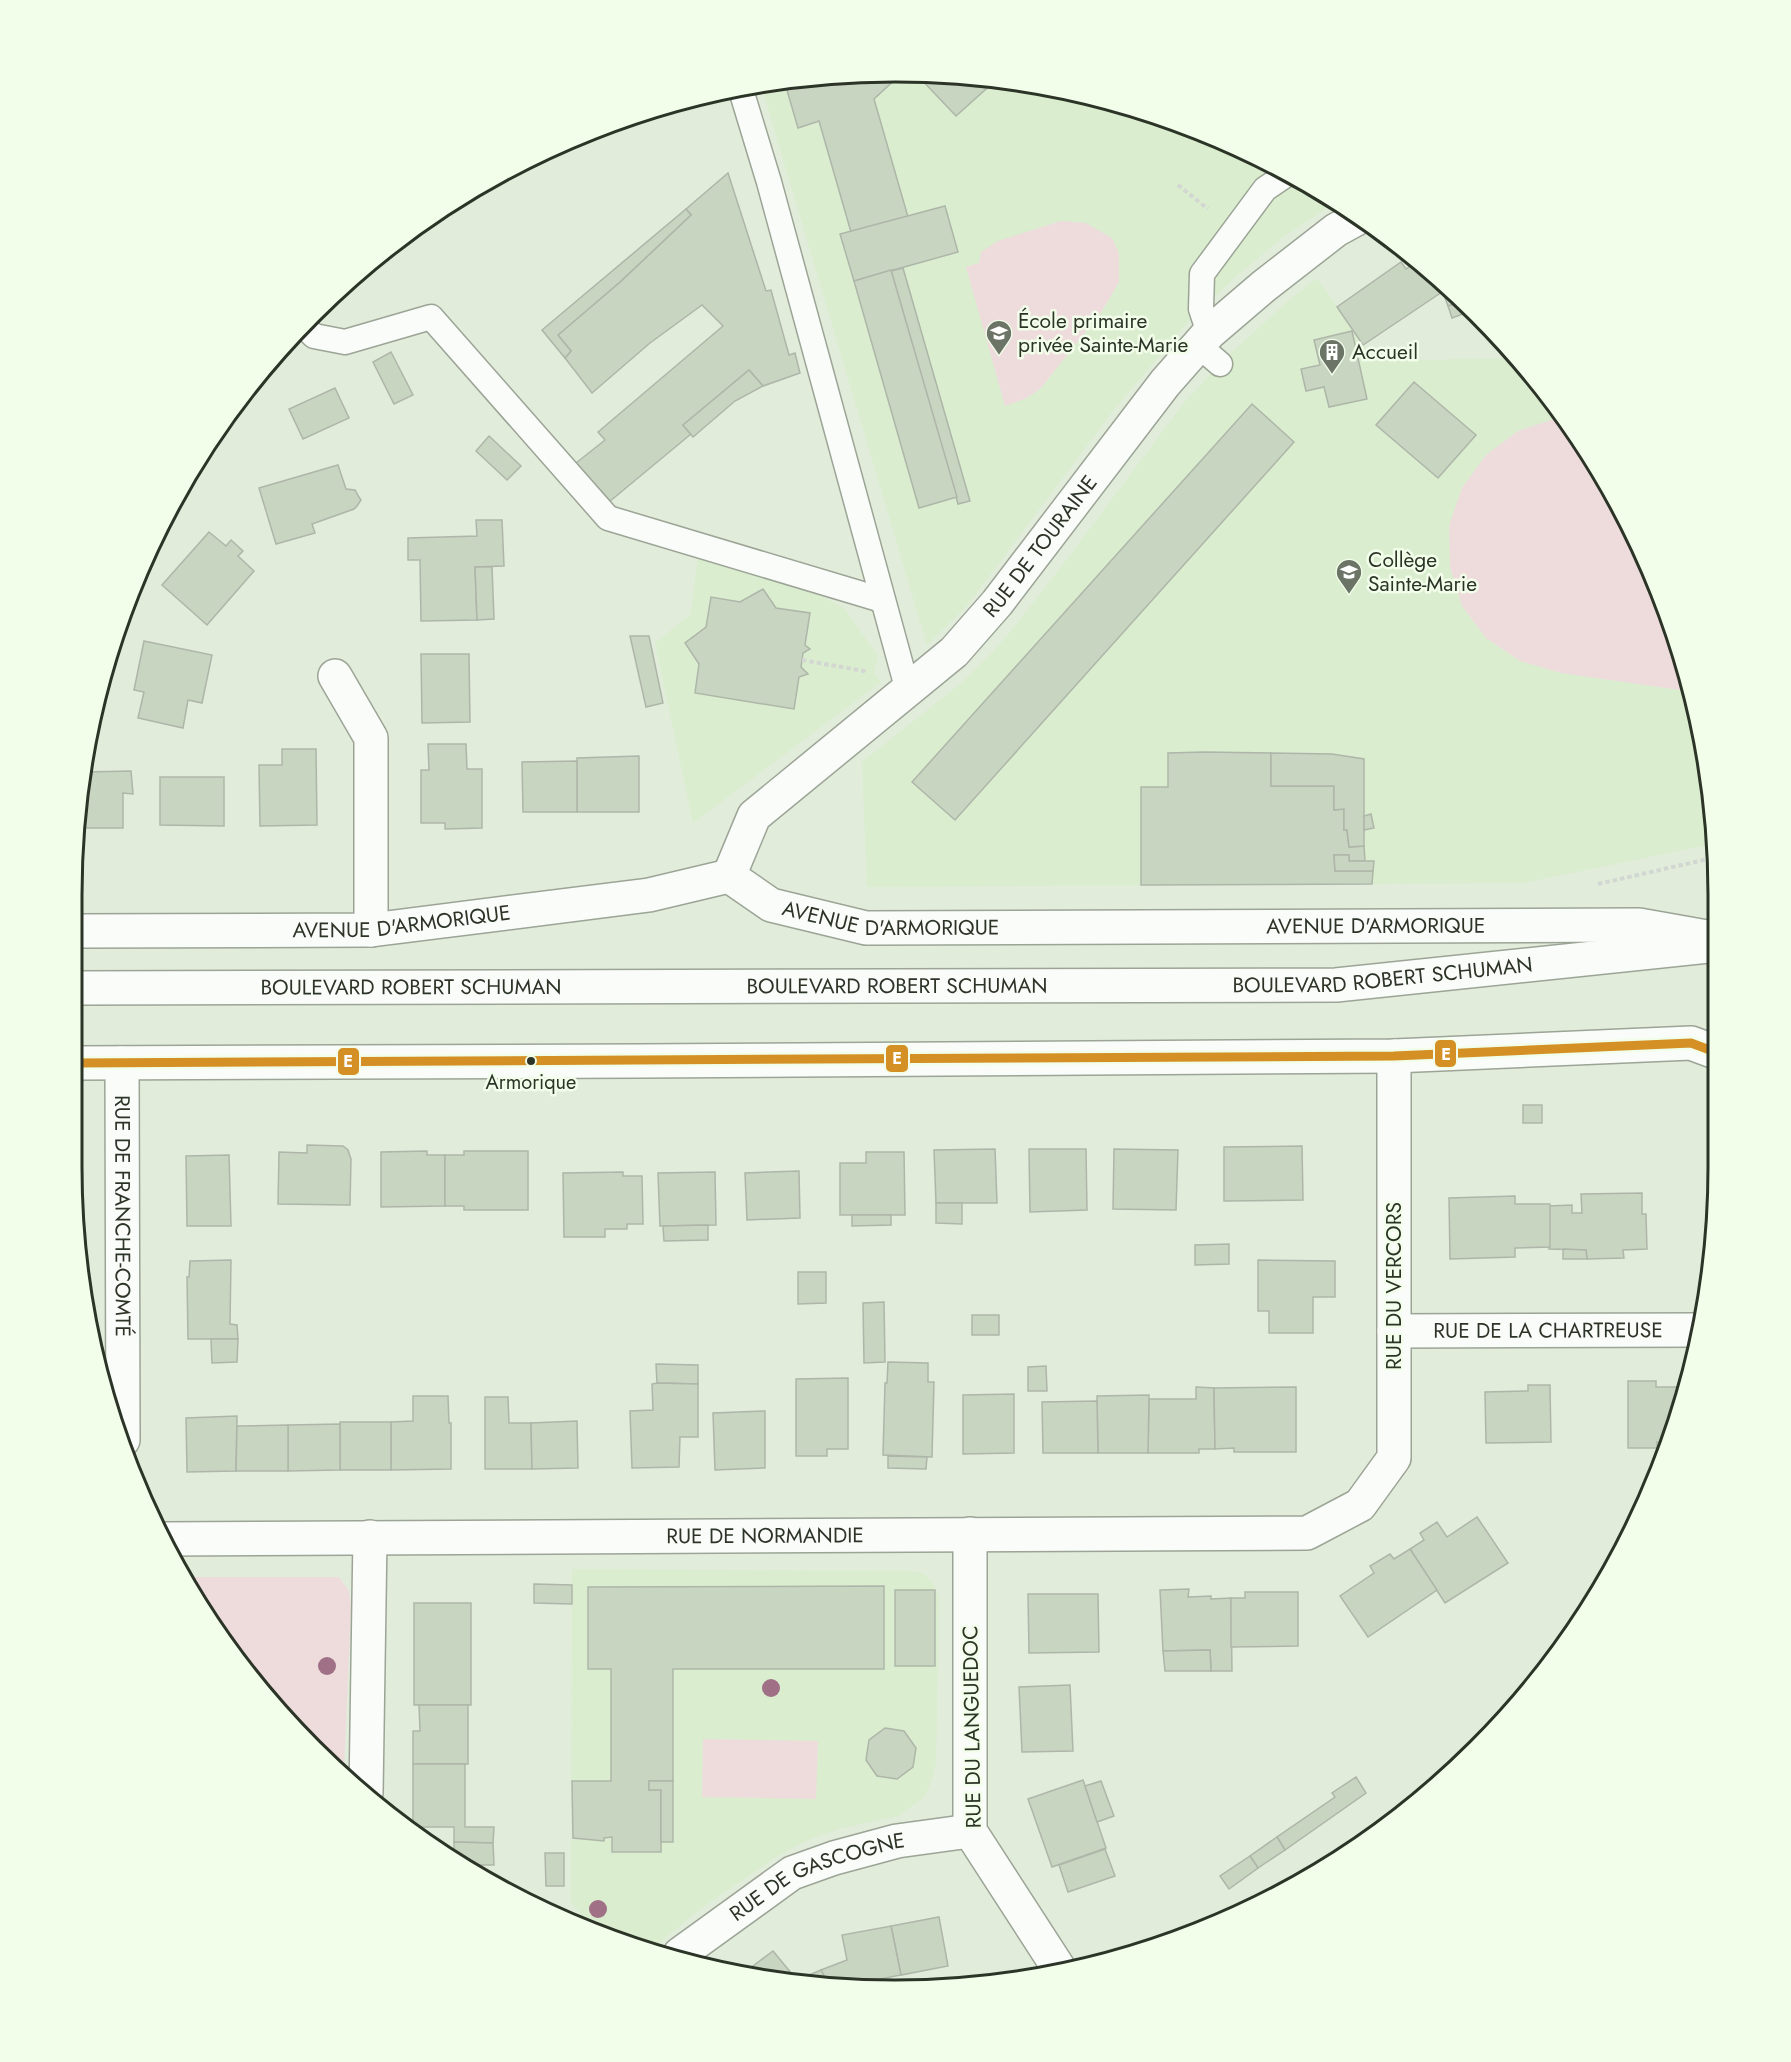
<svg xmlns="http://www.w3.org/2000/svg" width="1791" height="2062" font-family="Jost,sans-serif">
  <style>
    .built { fill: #daedcf }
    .green { fill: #eedcdd }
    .building { fill: #c8d5c0; stroke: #aeb6a9; stroke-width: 1.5 }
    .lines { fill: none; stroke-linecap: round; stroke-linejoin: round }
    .lane-casing { stroke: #9ca496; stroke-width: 27 }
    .street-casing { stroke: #9ca496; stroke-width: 36 }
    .secondary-casing { stroke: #9ca496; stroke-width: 36 }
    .path { stroke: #d3d7d2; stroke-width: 4; stroke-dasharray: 4.5 3; stroke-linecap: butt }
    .lane { stroke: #fafcfa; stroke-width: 24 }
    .street { stroke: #fafcfa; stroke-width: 33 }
    .secondary { stroke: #fafcfa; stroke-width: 33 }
    .bus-1-casing { stroke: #f2feea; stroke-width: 14 }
    .bus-1 { stroke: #d49025; stroke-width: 9 }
    .tree { fill: #9f7086 }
    .bus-dot { fill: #2c3427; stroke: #f2feea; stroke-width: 2 }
    .labels { text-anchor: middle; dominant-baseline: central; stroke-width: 5; stroke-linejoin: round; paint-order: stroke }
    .bus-label { font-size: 20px; fill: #2c3427; stroke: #f2feea }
    .poi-label { font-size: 21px; fill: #2c3427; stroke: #f2feea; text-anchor: start }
    .street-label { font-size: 21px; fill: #2c3427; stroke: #f2feea }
    .rim { fill: none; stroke: #2c3427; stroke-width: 3 }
    .line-badge { stroke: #f2feea; stroke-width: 2 }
    .badge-label { font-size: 16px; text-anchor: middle; font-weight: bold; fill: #fff }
  </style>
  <rect width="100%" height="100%" fill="#e1ecdb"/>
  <!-- built -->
  <g class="built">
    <polygon points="950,74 1109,100 1260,157 1334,203 1281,239 1239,274 1190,320 1116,407 966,607 927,645 761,85 788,79"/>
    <polygon points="1317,278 1375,361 1518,358 1609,484 1675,631 1717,843 1523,883 867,887 862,762 960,684 990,655 1011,631 1068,558 1186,400 1231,353 1288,301"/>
    <polygon points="698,558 737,566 814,592 844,608 878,656 874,673 881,682 693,823 655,643 691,614"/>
    <polygon points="572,1569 911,1571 924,1574 934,1585 939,1598 936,1762 932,1780 924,1797 898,1816 842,1828 810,1839 779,1855 699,1910 654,1947 595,1931 571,1902"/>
  </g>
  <!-- green -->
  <g class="green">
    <polygon points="1061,221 1086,223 1112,238 1119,253 1119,282 1102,311 1041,388 1027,398 1005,406 966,267 979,263 981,252 998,241"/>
    <polygon points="1557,418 1562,418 1609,484 1675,631 1687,691 1561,673 1520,661 1486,638 1462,606 1450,567 1449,526 1462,488 1486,455 1518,431"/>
    <polygon points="188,1577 339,1577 349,1591 351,1606 344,1772 276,1709"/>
    <polygon points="703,1739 818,1741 816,1799 702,1797"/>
  </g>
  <!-- building -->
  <g class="building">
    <polygon points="950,74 995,81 956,116 917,75"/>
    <polygon points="900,75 874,99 908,217 851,232 819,121 798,128 784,80"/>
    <polygon points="728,173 766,291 771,290 789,355 795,353 800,373 763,386 749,370 683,425 691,434 609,502 576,463 605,440 598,432 723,326 702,305 650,343 592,393 565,358 571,351 558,335 620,282 691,215 686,209"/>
    <polygon points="945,206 958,252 854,281 840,234"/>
    <polygon points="686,209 691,215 620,282 558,335 571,351 565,358 542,330"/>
    <polygon points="1417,261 1439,282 1442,292 1363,345 1337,307 1401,262 1406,269"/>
    <polygon points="903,268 970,501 958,504 891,271"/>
    <polygon points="891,270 957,497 919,508 854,281"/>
    <polygon points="1439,282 1460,302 1448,306"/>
    <polygon points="1460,302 1471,311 1452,318 1448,306"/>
    <polygon points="1352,331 1367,399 1329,407 1324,387 1306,391 1301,369 1320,365 1314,340"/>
    <polygon points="391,352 413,395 394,404 373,362"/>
    <polygon points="749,370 763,386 735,401 693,437 683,425"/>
    <polygon points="1414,382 1476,435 1438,478 1376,425"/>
    <polygon points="335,388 349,418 303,439 289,409"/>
    <polygon points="1252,404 1294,442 955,820 912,782"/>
    <polygon points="489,436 521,466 507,480 476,451"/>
    <polygon points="338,465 346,489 355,490 359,497 361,500 357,506 354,509 312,524 315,533 276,544 259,488"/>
    <polygon points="476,520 502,520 504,566 475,567 477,620 421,621 420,560 408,560 408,538 477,536"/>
    <polygon points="209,532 226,546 231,540 243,551 238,556 254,571 207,625 162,585"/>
    <polygon points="475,567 492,567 494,619 477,620"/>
    <polygon points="763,589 776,608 810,613 805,645 810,649 803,653 801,667 808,674 799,677 794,709 695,693 699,664 685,643 706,627 711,597 740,602"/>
    <polygon points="630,636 649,636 663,703 646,707"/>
    <polygon points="144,641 212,655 202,703 188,700 183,728 138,718 144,692 134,690"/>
    <polygon points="421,654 469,654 470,722 422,723"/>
    <polygon points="428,744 466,744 467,769 482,769 482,828 445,829 445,823 421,823 421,770 429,770"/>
    <polygon points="282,749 316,749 317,825 260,826 259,765 282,765"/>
    <polygon points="1204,752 1271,753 1271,786 1334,786 1334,810 1344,809 1344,830 1347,830 1349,847 1364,846 1365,861 1349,861 1349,855 1334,855 1335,871 1373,871 1372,884 1141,885 1141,787 1168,787 1168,753"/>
    <polygon points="1271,753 1332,754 1364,759 1364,846 1349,847 1347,830 1344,830 1344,809 1334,810 1334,786 1271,786"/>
    <polygon points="639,756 639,812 577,812 577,758"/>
    <polygon points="577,761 577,812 523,812 522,762"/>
    <polygon points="131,771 133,794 123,793 123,828 78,828 79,788 83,772"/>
    <polygon points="160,777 224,777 224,826 160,825"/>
    <polygon points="1371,814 1374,828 1364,830 1364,816"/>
    <polygon points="1334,855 1349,855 1349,861 1374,861 1373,871 1335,871"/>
    <rect x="1523" y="1105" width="19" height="18"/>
    <polygon points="307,1145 343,1146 348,1150 351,1159 350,1205 278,1204 279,1152 307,1153"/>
    <polygon points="1302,1146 1303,1200 1224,1201 1224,1147"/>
    <polygon points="995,1149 997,1203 936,1203 934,1150"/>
    <polygon points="1029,1149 1086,1149 1087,1210 1030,1212"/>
    <polygon points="1114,1149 1178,1150 1176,1210 1113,1209"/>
    <polygon points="427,1151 427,1155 445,1155 445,1206 381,1207 381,1152"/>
    <polygon points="464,1151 528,1151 528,1210 464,1210 464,1206 445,1206 445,1155 464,1155"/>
    <polygon points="866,1152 904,1152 905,1215 840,1215 840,1163 866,1163"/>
    <polygon points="229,1155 231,1226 187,1226 186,1156"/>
    <polygon points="799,1171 800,1218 747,1220 745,1173"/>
    <polygon points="623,1172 623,1176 642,1176 643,1224 627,1224 627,1229 605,1229 605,1237 564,1237 563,1173"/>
    <polygon points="715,1172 716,1225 660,1226 658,1173"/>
    <polygon points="1642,1193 1642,1214 1646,1214 1647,1249 1623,1250 1624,1258 1587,1259 1586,1250 1549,1249 1549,1206 1572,1205 1572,1213 1582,1213 1581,1194"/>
    <polygon points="1515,1196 1515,1204 1550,1204 1550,1247 1515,1248 1515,1257 1450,1259 1449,1198"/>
    <polygon points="1710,1199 1716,1199 1711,1248"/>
    <polygon points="936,1203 962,1203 962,1224 936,1223"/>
    <polygon points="852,1215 891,1215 891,1225 852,1226"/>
    <polygon points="708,1225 708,1240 664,1241 663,1226"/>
    <polygon points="1229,1244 1229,1264 1195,1265 1195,1245"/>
    <polygon points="1563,1249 1586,1250 1587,1259 1563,1259"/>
    <polygon points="231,1260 230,1324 237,1325 238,1339 188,1339 187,1277 189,1277 190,1261"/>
    <polygon points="1258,1260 1335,1261 1335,1297 1313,1297 1313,1333 1269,1333 1269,1311 1258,1311"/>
    <polygon points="798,1272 826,1272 826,1303 798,1304"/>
    <polygon points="884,1302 885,1362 864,1363 863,1303"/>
    <rect x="972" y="1315" width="27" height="20"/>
    <polygon points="211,1339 238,1339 237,1362 212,1363"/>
    <polygon points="888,1362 928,1363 928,1382 934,1382 932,1457 883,1455 885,1383 887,1383"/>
    <polygon points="656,1364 698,1365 698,1384 657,1383"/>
    <polygon points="1046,1366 1047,1391 1028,1391 1028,1367"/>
    <polygon points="848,1378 848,1449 827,1449 827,1456 796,1456 796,1379"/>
    <polygon points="1628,1381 1656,1381 1656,1387 1685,1387 1668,1442 1657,1442 1657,1448 1628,1448"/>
    <polygon points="657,1383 698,1384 698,1437 680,1437 679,1467 632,1468 630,1411 653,1410 652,1384"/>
    <polygon points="1528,1385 1550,1385 1551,1442 1486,1443 1485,1392 1528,1391"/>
    <polygon points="1196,1387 1214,1388 1215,1449 1199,1449 1199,1453 1148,1453 1149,1399 1196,1399"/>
    <polygon points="1296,1387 1296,1452 1234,1452 1234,1448 1215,1449 1214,1388"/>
    <polygon points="1014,1394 1014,1453 963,1454 963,1395"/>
    <polygon points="1149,1395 1148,1453 1098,1453 1097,1396"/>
    <polygon points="413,1396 448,1396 449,1423 451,1423 451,1469 391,1470 391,1422 413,1421"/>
    <polygon points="485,1397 508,1397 509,1423 531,1423 532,1469 485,1469"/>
    <polygon points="1097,1401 1098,1453 1043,1453 1042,1402"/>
    <polygon points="765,1411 765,1468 715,1470 713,1413"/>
    <polygon points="237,1416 236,1471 187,1472 186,1418"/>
    <polygon points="577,1421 578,1468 532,1469 531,1423"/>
    <rect x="340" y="1422" width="51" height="48"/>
    <polygon points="340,1424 340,1470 288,1471 288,1425"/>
    <polygon points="288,1425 288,1471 236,1471 237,1426"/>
    <polygon points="888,1456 927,1457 926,1469 888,1468"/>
    <polygon points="1477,1517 1508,1563 1445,1603 1410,1549 1424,1540 1420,1533 1437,1522 1447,1537"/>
    <polygon points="1410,1549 1437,1590 1368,1637 1340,1596 1374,1573 1370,1566 1390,1554 1394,1559"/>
    <polygon points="534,1584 572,1585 572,1604 534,1603"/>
    <polygon points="884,1586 884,1669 673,1669 673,1781 649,1781 649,1790 661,1790 661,1852 612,1852 612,1837 604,1838 604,1841 573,1838 572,1781 611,1781 611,1669 588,1669 588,1587"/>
    <polygon points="1189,1589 1188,1597 1211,1596 1211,1599 1231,1598 1232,1671 1211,1671 1210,1650 1163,1651 1160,1590"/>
    <rect x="895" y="1590" width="40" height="76"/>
    <polygon points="1245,1592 1298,1592 1298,1646 1231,1647 1231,1598 1245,1598"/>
    <polygon points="1028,1594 1098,1594 1099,1652 1029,1653"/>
    <rect x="414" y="1603" width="57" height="102"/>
    <polygon points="1210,1650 1211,1671 1165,1671 1163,1651"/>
    <polygon points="1070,1685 1073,1751 1022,1752 1019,1687"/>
    <polygon points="419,1705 468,1705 468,1764 413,1764 413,1731 420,1731"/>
    <polygon points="885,1728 904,1731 916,1748 913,1767 897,1779 877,1776 866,1760 869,1740"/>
    <polygon points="413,1764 465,1764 465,1827 494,1827 493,1843 454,1842 454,1827 413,1827"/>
    <polygon points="1356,1777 1366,1793 1285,1850 1277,1837 1335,1797 1332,1793"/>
    <polygon points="1083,1780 1106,1848 1052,1867 1028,1799"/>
    <polygon points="649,1781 673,1781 673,1842 661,1842 661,1790 649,1790"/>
    <polygon points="1101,1781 1114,1816 1097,1822 1085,1786"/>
    <polygon points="1277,1837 1285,1850 1258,1868 1250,1856"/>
    <polygon points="454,1842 493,1843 494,1865 472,1865 454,1854"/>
    <polygon points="1105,1849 1115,1876 1068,1892 1059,1865"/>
    <polygon points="545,1853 564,1853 564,1886 546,1886"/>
    <polygon points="1250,1856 1258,1868 1229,1889 1220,1876"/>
    <polygon points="939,1917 948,1966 901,1975 891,1926"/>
    <polygon points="891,1926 901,1975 854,1984 854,1985 828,1984 821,1970 847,1960 842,1935"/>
    <polygon points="773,1951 797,1980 821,1970 828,1984 788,1983 745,1972"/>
  </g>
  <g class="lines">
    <!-- lane casing -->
    <g class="lane-casing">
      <g id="lane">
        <polyline points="741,90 769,182 908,691"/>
        <polyline points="305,327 314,336 345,342 431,317 608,518 882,600"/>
        <polyline points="1209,333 1201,309 1202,274 1265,189 1287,174"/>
        <polyline points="1198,345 1220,364"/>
      </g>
    </g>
    <!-- street casing -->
    <g class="street-casing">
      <g id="street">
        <polyline points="335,676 371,738 371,930"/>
        <path id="s1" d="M729,876L754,816L954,652L997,603L1165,383L1209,333L1264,286L1336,230L1358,218"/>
        <path id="s2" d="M76,931L371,930L649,895L729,876L771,905L866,928L1639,925L1718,939"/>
        <polyline points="74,1063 640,1061 1394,1056 1691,1043 1718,1053"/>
        <path id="s3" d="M122,1063L123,1440"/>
        <path id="s4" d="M1394,1331L1702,1330"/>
        <polyline points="970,1534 970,1831 1058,1967"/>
        <path id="s5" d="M162,1539L1307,1533L1360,1505L1394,1458V1056"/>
        <polyline points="366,1793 370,1537"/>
        <path id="s6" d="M680,1954L792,1873L834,1858L897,1841L970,1831"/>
      </g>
    </g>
    <!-- secondary casing -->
    <g class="secondary-casing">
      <g id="secondary">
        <path id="s7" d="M75,988L1336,985L1718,945"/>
      </g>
    </g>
    <!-- path -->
    <g class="path">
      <polyline points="1178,185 1208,209"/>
      <polyline points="802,660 864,671 867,674"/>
      <polyline points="1598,884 1717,857"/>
    </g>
    <!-- lane -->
    <use href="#lane" class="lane"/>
    <!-- street -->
    <use href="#street" class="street"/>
    <!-- secondary -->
    <use href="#secondary" class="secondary"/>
    <!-- bus-1 casing -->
    <g class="bus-1-casing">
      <polyline id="bus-1" points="74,1063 1394,1056 1691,1043 1718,1053"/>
    </g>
    <!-- bus-1 -->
    <use href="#bus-1" class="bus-1"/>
  </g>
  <!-- trees -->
  <g class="tree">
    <circle cx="327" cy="1666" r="9"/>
    <circle cx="771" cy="1688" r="9"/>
    <circle cx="598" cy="1909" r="9"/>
  </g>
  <!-- icons -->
  <defs>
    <g id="school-pin" transform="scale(1.35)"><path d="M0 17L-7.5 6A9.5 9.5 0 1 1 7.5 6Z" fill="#6b7466" stroke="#f2feea"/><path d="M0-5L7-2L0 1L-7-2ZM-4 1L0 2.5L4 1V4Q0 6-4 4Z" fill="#fff"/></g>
    <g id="building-pin" transform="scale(1.35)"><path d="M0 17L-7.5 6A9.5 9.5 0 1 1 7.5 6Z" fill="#6b7466" stroke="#f2feea"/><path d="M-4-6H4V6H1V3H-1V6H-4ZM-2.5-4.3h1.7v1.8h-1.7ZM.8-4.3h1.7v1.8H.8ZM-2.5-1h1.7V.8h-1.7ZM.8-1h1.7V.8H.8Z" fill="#fff"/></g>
  </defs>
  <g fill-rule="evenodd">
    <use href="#school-pin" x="999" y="333"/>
    <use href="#building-pin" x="1332" y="352"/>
    <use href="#school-pin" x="1349" y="572"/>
  </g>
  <!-- markers -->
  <circle class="bus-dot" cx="531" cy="1061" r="5"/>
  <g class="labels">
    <!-- bus labels -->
    <g class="bus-label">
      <text x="531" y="1082">Armorique</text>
    </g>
    <!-- poi labels -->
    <g class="poi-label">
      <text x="1018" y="321">École primaire<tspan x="1018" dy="24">privée Sainte-Marie</tspan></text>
      <text x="1352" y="352">Accueil</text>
      <text x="1368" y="560">Collège<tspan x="1368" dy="24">Sainte-Marie</tspan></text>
    </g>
    <!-- street labels -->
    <g class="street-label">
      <text stroke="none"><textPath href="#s1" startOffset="460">RUE DE TOURAINE</textPath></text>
      <text stroke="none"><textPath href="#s2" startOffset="830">AVENUE D'ARMORIQUE</textPath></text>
      <text stroke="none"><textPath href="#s2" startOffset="326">AVENUE D'ARMORIQUE</textPath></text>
      <text stroke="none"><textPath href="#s2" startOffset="1316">AVENUE D'ARMORIQUE</textPath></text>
      <text stroke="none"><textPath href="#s7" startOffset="1308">BOULEVARD ROBERT SCHUMAN</textPath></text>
      <text stroke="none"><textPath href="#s7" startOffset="822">BOULEVARD ROBERT SCHUMAN</textPath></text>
      <text stroke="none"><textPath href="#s7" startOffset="336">BOULEVARD ROBERT SCHUMAN</textPath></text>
      <text stroke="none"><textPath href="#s3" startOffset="153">RUE DE FRANCHE-COMTÉ</textPath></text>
      <text transform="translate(1394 1286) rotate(-90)">RUE DU VERCORS</text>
      <text stroke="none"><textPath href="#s4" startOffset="154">RUE DE LA CHARTREUSE</textPath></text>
      <text stroke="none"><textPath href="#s5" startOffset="603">RUE DE NORMANDIE</textPath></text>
      <text transform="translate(972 1727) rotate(-91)">RUE DU LANGUEDOC</text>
      <text stroke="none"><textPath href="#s6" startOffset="160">RUE DE GASCOGNE</textPath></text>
    </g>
  </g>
  <!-- crop -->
  <path d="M0 0H1791V2062H0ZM895 82H895A813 813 0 0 1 1708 895V1167A813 813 0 0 1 895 1980H895A813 813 0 0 1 82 1167V895A813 813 0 0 1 895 82Z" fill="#f2feea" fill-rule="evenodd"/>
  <path class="rim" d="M895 82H895A813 813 0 0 1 1708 895V1167A813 813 0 0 1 895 1980H895A813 813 0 0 1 82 1167V895A813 813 0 0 1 895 82Z"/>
  <g class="line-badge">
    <rect x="1434" y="1039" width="23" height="29" rx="6" fill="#d49025"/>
    <rect x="885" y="1044" width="24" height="29" rx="6" fill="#d49025"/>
    <rect x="337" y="1047" width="23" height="29" rx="6" fill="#d49025"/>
  </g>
  <g class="badge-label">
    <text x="1446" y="1060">E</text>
    <text x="897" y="1064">E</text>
    <text x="348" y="1067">E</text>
  </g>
</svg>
